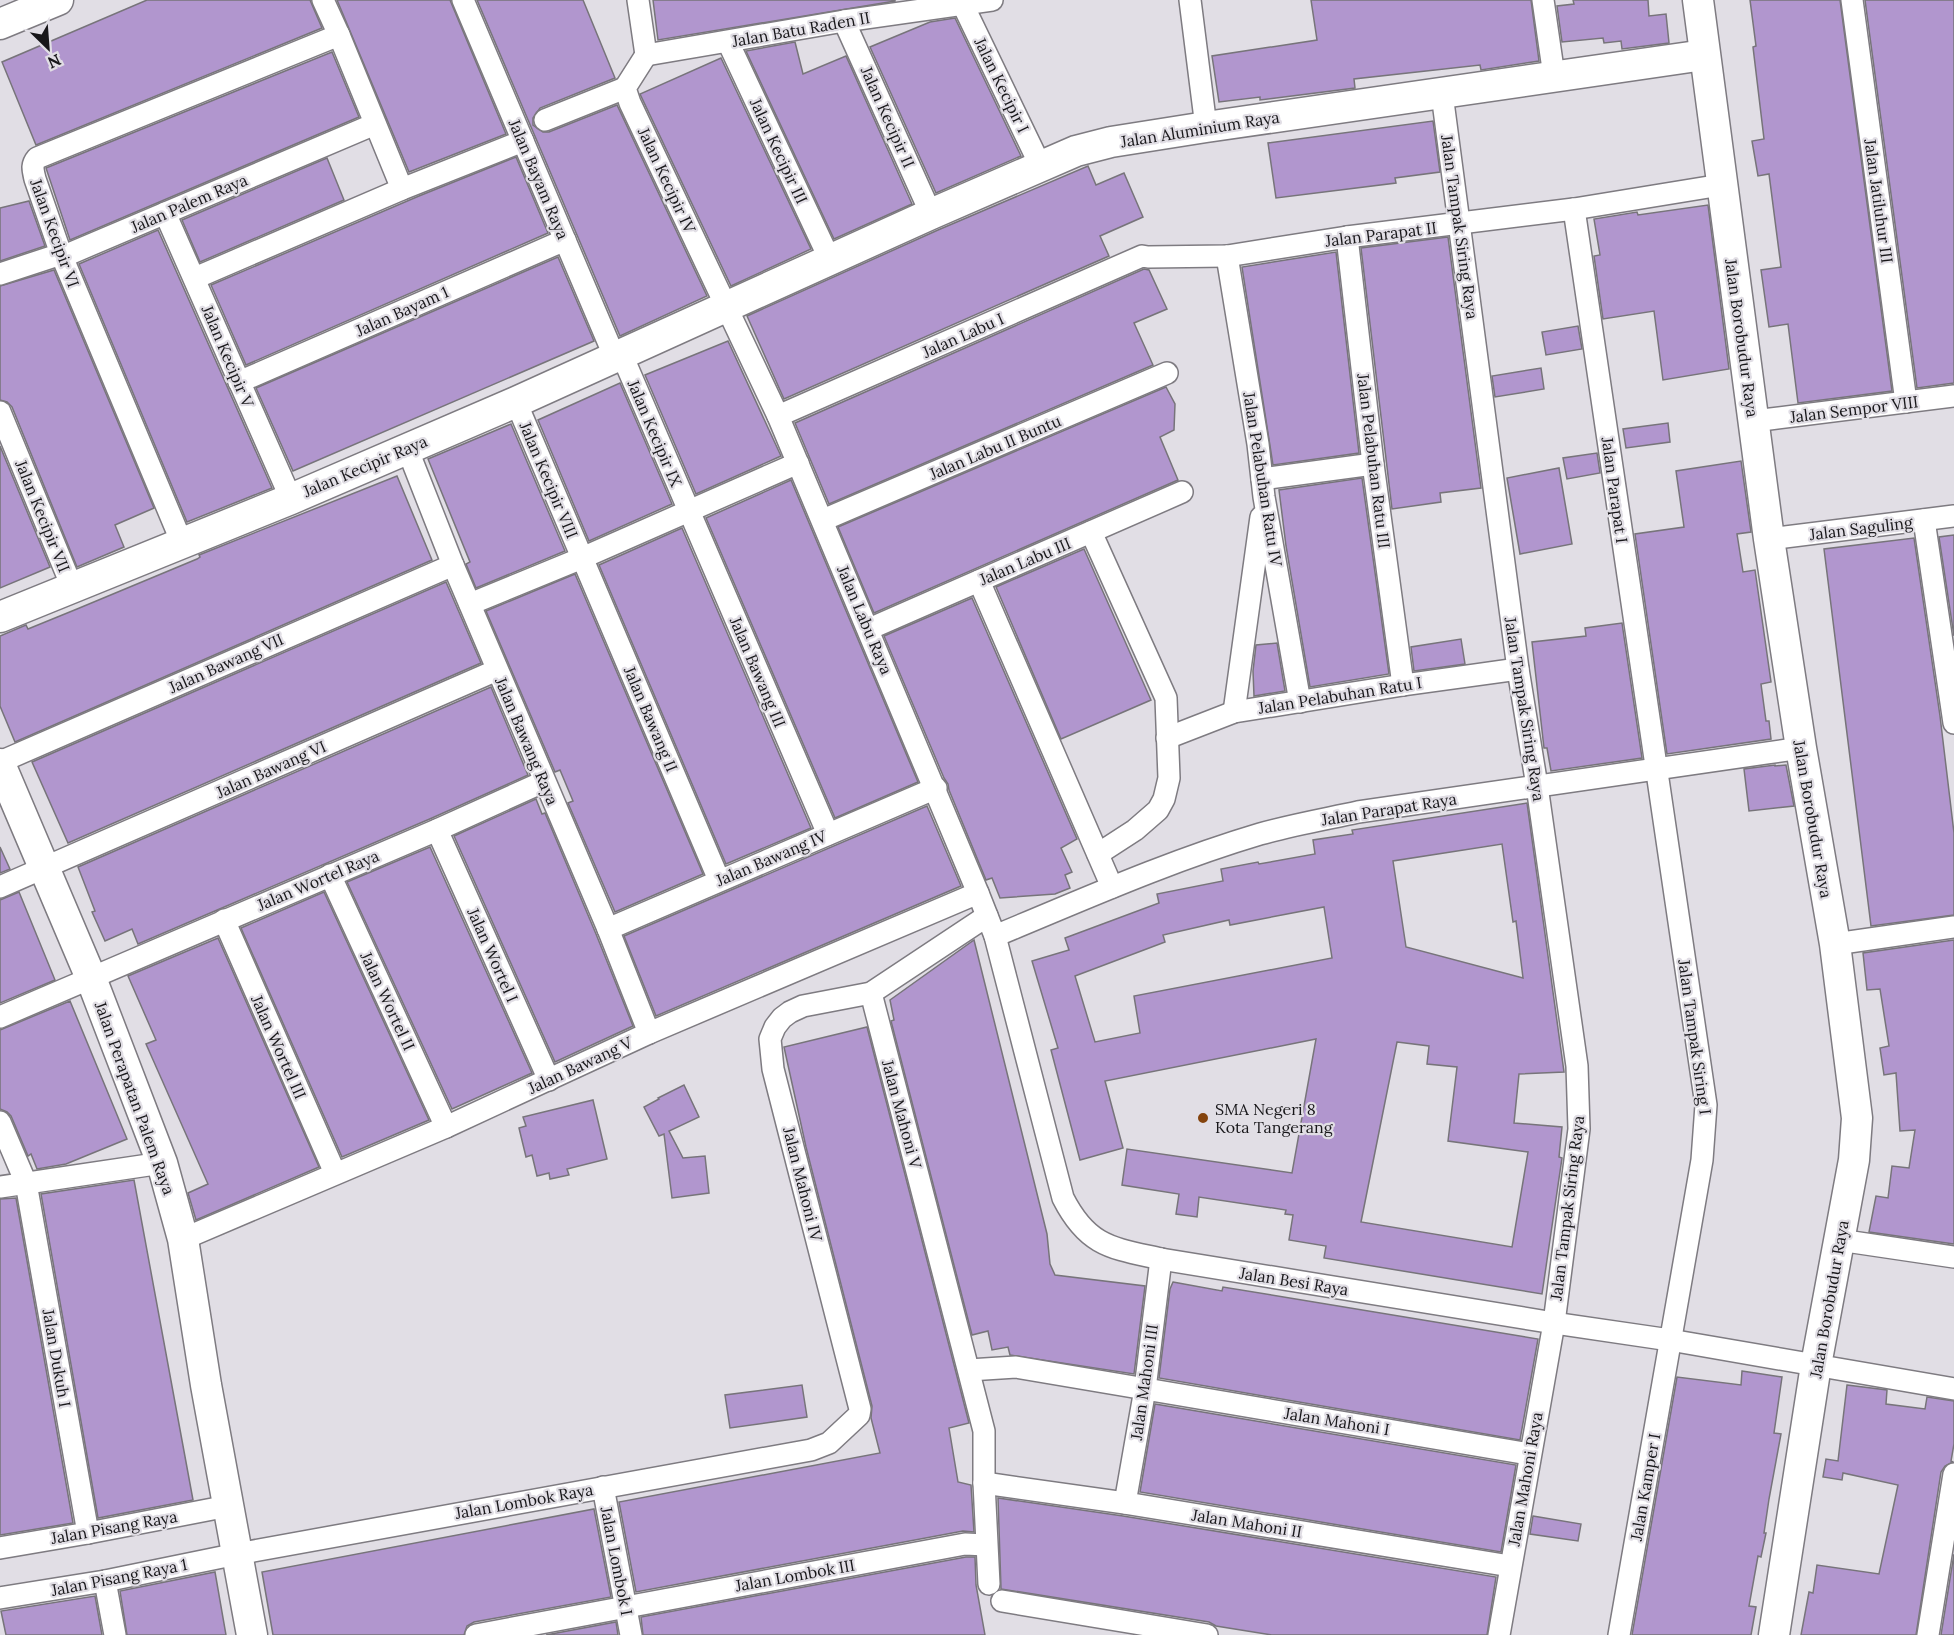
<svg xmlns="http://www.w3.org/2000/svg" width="1954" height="1635" font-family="Lora,serif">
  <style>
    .building { fill: #b196ce; stroke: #77747a; stroke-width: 1.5; fill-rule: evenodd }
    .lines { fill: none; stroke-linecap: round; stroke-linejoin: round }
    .street-casing { stroke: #7e7b81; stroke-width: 24 }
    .secondary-casing { stroke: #7e7b81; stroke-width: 33 }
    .street { stroke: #fff; stroke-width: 21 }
    .secondary { stroke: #fff; stroke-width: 30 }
    .poi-dot { fill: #84430d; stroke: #e1dee5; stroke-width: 2 }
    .labels { text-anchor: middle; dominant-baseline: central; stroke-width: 4.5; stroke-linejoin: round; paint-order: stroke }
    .street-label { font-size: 16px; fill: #18171a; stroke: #e1dee5 }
    .poi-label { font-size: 16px; fill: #18171a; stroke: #e1dee5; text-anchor: start }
  </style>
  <rect width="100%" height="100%" fill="#e1dee5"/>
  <!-- building -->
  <g class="building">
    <polygon points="147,0 310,0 322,28 36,145 2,62"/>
    <polygon points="337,0 450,0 506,134 409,172"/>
    <polygon points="477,0 583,0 615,78 540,108 533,118 533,125 543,132 549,132 617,105 707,296 620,336"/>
    <polygon points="653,0 895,0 895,1 658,40"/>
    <polygon points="1311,0 1531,0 1539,61 1481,70 1480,65 1354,79 1355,88 1260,100 1260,97 1219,102 1212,56 1317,40"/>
    <polygon points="1573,0 1648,0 1649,16 1666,14 1669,43 1622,49 1621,41 1604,43 1603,38 1562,42 1557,6 1574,4"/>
    <polygon points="1750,0 1840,0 1892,391 1798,403 1788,324 1769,327 1761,270 1781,267 1769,174 1758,176 1752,141 1764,139 1753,47 1756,46"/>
    <polygon points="1865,0 1954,0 1954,383 1917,388"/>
    <polygon points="955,18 1021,156 936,193 870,47 930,22"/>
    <polygon points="795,42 803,74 846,56 912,204 834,239 746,51"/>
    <polygon points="332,52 359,117 70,240 46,168"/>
    <polygon points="721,58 811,249 731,286 640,94"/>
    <polygon points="1433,121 1440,172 1395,178 1396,183 1276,198 1268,143"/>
    <polygon points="516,157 548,233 246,365 211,285 419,196"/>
    <polygon points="327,158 344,200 200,262 182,220"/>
    <polygon points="1088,166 1096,185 1124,173 1143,217 1100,236 1109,256 784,399 747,316 938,230"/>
    <polygon points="29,201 45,246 0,261 0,208"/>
    <polygon points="1708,205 1729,369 1663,380 1654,311 1603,319 1594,256 1600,255 1594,219 1637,212 1638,215"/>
    <polygon points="158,230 272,488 187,522 79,264"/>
    <polygon points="1448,237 1481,488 1440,493 1441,502 1392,509 1361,248"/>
    <polygon points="1336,252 1359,453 1273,465 1242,267"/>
    <polygon points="558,257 594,341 293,471 256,388"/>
    <polygon points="1144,269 1149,270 1167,309 1134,323 1153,365 829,504 795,423"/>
    <polygon points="54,270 154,508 115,525 124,547 77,567 12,407 7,402 0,400 0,286"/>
    <polygon points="1578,326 1582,349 1546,355 1542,332"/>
    <polygon points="728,341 781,456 696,494 645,375"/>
    <polygon points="1541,368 1544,389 1495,397 1492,376"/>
    <polygon points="620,383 672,504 589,541 538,420"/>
    <polygon points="1166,387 1175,404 1174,430 1160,437 1178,480 874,613 838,527"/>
    <polygon points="1668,423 1670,442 1626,448 1623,429"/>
    <polygon points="511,424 565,551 476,588 466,564 470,562 428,459"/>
    <polygon points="0,446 50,567 0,588"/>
    <polygon points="1597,453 1600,473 1567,479 1563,458"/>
    <polygon points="1741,461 1751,532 1737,534 1743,572 1755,570 1771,682 1761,684 1766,721 1769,721 1771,739 1667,754 1635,534 1684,527 1676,471"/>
    <polygon points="1559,468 1572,544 1520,554 1507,478"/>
    <polygon points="397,476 432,560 15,742 0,706 0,636 26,625 28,629 77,609 197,559 200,557 199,555"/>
    <polygon points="1362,478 1389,674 1310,687 1286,546 1279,490"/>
    <polygon points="791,480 918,782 835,818 706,518"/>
    <polygon points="682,528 811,828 726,864 599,565"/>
    <polygon points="1954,535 1954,636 1939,537"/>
    <polygon points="1914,538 1940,716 1954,833 1954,915 1871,926 1824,549"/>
    <polygon points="1084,549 1151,700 1061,739 996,587"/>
    <polygon points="575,574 703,874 615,912 568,803 573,801 560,770 555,772 486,611"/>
    <polygon points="446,582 481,663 68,843 32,762"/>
    <polygon points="972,598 1077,839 1061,848 1072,872 1065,875 1070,888 1055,894 1000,898 992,878 986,880 949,790 948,784 944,778 884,636"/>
    <polygon points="1622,623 1642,758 1551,771 1547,748 1544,748 1532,642 1586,636 1585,628"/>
    <polygon points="1461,639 1465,664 1414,671 1411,647"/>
    <polygon points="1277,643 1285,691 1254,696 1253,671 1256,645"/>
    <polygon points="491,687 528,775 432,818 138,944 132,929 105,941 92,912 95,911 78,867"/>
    <polygon points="1775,765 1775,766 1786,765 1794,806 1749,811 1744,769"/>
    <polygon points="536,799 542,814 545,813 596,934 633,1026 555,1062 454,836"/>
    <path d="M1527,803L1564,1072L1519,1074L1514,1123L1562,1127L1559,1157L1562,1158L1542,1294L1324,1258L1326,1246L1289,1240L1293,1215L1285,1214L1286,1210L1199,1197L1197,1217L1176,1214L1179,1194L1122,1185L1127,1149L1292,1173L1316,1039L1105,1081L1123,1148L1080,1160L1051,1050L1058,1048L1032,961L1069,950L1065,938L1159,903L1157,894L1223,881L1221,869L1258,862L1259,864L1315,854L1313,840L1353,834L1352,830ZM1502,844L1513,922L1516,921L1523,978L1406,947L1393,861ZM1324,907L1332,958L1134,996L1140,1033L1095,1042L1075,976L1165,942L1163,935L1229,920L1230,925ZM1397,1042L1429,1046L1427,1064L1457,1067L1448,1141L1528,1152L1512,1247L1361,1222Z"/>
    <polygon points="927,806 961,886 656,1016 624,936"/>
    <polygon points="0,847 10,869 0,873"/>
    <polygon points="430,847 532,1073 452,1109 347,882"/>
    <polygon points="19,892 55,980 0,1003 0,900"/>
    <polygon points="324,892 429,1120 342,1157 241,928"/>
    <polygon points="218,938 319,1167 196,1220 188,1193 208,1184 146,1044 156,1040 128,976"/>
    <polygon points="974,940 1047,1234 1050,1264 1055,1275 1145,1286 1134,1374 1010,1355 1008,1347 992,1350 988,1331 972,1335 891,1021 894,1020 890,1000"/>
    <polygon points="1954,940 1954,1244 1869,1232 1876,1196 1888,1198 1892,1166 1909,1168 1915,1130 1900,1131 1896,1073 1884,1075 1880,1048 1889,1046 1880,989 1867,990 1863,953"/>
    <polygon points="70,1001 127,1139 66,1164 37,1169 31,1154 28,1156 11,1116 7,1112 0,1109 0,1030"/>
    <polygon points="867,1027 969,1423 949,1428 958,1482 971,1485 974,1532 963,1531 636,1592 619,1502 880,1453 871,1418 872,1406 806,1147 784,1047"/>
    <polygon points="684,1085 699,1117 669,1131 683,1158 705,1156 709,1193 672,1198 664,1134 659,1136 644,1107 659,1099 658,1098"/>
    <polygon points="593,1100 607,1159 567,1169 569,1175 550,1179 549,1173 537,1176 532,1155 526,1157 519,1128 526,1126 523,1117"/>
    <polygon points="134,1180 193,1500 98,1518 41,1194"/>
    <polygon points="16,1198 73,1523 0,1535 0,1199"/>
    <polygon points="1173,1282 1222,1291 1223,1287 1538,1339 1520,1440 1159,1378 1170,1289"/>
    <polygon points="1742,1371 1782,1377 1774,1433 1781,1434 1769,1499 1764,1533 1766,1533 1761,1557 1758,1556 1749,1606 1756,1607 1751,1635 1632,1635 1677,1377 1741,1385"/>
    <polygon points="802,1385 807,1417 730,1428 725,1395"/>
    <polygon points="1847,1385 1887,1390 1886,1404 1925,1409 1927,1397 1954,1401 1954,1444 1951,1461 1953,1462 1945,1466 1941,1472 1916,1635 1801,1635 1809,1592 1813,1593 1817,1565 1879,1574 1898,1485 1843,1473 1842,1480 1823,1477 1826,1459 1838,1461"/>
    <polygon points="1155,1404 1516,1465 1501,1552 1140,1492"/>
    <polygon points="998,1498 1123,1516 1496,1577 1487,1635 1272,1635 1216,1626 1209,1622 1001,1589"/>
    <polygon points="594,1509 611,1597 474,1622 467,1626 464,1635 273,1635 262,1572"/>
    <polygon points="1533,1516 1581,1524 1578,1541 1530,1534"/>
    <polygon points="1954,1554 1954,1635 1941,1635"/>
    <polygon points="966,1557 975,1557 976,1585 985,1635 643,1635 641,1617"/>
    <polygon points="215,1572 226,1635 127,1635 120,1591"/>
    <polygon points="95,1596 102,1635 6,1635 1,1611"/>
    <polygon points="616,1622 618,1635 546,1635"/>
  </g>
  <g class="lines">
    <!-- street casing -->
    <g class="street-casing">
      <g id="street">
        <polyline points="323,0 339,35 402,189"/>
        <polyline points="463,0 615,358"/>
        <polyline points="638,0 646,55"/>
        <polyline points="1190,0 1206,127"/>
        <polyline points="1543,0 1554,76"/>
        <polyline points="1852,0 1906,402"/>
        <polyline points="963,5 1040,165"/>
        <polyline points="844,21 931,214"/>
        <polyline points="728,42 830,260"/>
        <path d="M646,55L625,88L630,103L778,416L978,893L995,936L1063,1198C1088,1247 1112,1248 1161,1259L1554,1323L1670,1340L1954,1389"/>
        <polyline points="646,55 844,21 992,0"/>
        <polyline points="1442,94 1518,669 1537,786 1577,1066 1579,1129 1554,1323 1499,1635"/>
        <polyline points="545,120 625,88"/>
        <polyline points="1574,209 1706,1105 1702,1160 1619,1635"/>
        <polyline points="165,213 291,499"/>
        <polyline points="1347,237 1373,464 1403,685"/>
        <polyline points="1227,256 1258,444 1264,497 1300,702"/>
        <polyline points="0,274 61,254 69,254 375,124"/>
        <polyline points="195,278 402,189 523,141"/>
        <polyline points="622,355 828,834"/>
        <polyline points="239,382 565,240"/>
        <polyline points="516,402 719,880"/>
        <polyline points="0,412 72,587"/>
        <polyline points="778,416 1142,256 1148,257 1227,256 1347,237 1574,209 1721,185"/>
        <polyline points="1754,421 1954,396"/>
        <polyline points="407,448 453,565 608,929 649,1033"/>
        <polyline points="1262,479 1373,464"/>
        <polyline points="823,520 1167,373"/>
        <polyline points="1924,520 1954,723"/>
        <polyline points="1091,532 1166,698 1169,778 1164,799 1158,810 1135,830 1098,854"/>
        <polyline points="1769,539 1954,516"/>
        <path d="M182,543L61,254L35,179C33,170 31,165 37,158L339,35"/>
        <polyline points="979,581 1112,887"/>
        <polyline points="470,604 582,558 798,463"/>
        <polyline points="869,629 1182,492"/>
        <polyline points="1234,712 1261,517"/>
        <polyline points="1167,738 1234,712 1403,685 1518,669"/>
        <polyline points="0,762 453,565"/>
        <polyline points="437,830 549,1080"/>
        <polyline points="330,875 446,1127"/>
        <polyline points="0,887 497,670"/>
        <polyline points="224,920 335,1173"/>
        <polyline points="608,929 936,788"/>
        <path d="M995,936C1082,900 1169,861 1260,834C1292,825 1326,819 1358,812L1801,748"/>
        <polyline points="1835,944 1954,927"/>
        <polyline points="871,993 984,1431 984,1483 989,1584"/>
        <polyline points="0,1017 437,830 543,782"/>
        <polyline points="0,1122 26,1183 88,1533"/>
        <polyline points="0,1187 162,1163"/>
        <polyline points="183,1239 446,1127 649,1033 978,893"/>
        <polyline points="1839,1240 1954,1257"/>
        <polyline points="969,1370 1016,1367 1529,1454"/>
        <polyline points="984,1483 1125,1503 1510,1566"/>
        <polyline points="603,1487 631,1635"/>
        <polyline points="1125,1503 1145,1389 1161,1259"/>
        <polyline points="0,1548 88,1533 228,1506"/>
        <polyline points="105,1581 115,1635"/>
        <polyline points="0,1598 105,1581 237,1554 811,1450 829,1443 859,1415 860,1409 773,1069 770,1039 775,1027 782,1018 790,1012 803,1006 871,993 987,916"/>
        <polyline points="1002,1601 1207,1635"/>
        <polyline points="476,1635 965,1544 986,1545"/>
        <polyline points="1928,1635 1954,1474"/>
      </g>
    </g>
    <!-- secondary casing -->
    <g class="secondary-casing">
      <g id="secondary">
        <polyline points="1698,0 1769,539 1801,748 1835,944 1857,1118 1854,1160 1816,1365 1774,1635"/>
        <polyline points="0,24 58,0"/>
        <polyline points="0,617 291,499 516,402 931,214 1076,151 1111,142 1206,127 1704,55"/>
        <polyline points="0,764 91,978 162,1163 183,1239 206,1385 252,1635"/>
      </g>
    </g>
    <!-- street -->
    <use href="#street" class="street"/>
    <!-- secondary -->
    <use href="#secondary" class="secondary"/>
  </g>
  <!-- markers -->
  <circle class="poi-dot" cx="1203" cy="1118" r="6"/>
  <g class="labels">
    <!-- street labels -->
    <g class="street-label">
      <text transform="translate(801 29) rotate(-10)">Jalan Batu Raden II</text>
      <text transform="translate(1002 85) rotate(64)">Jalan Kecipir I</text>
      <text transform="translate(888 117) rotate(66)">Jalan Kecipir II</text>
      <text transform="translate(1200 129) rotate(-9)">Jalan Aluminium Raya</text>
      <text transform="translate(779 151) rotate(65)">Jalan Kecipir III</text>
      <text transform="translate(539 179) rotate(67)">Jalan Bayam Raya</text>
      <text transform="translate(667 180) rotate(65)">Jalan Kecipir IV</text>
      <text transform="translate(1879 201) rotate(82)">Jalan Jatiluhur III</text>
      <text transform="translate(189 203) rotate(-23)">Jalan Palem Raya</text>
      <text transform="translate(1460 227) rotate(82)">Jalan Tampak Siring Raya</text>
      <text transform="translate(55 233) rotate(70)">Jalan Kecipir VI</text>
      <text transform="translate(1381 234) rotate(-7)">Jalan Parapat II</text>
      <text transform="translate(402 311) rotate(-24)">Jalan Bayam 1</text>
      <text transform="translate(963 335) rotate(-24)">Jalan Labu I</text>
      <text transform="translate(1742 338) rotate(82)">Jalan Borobudur Raya</text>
      <text transform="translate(228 356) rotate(67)">Jalan Kecipir V</text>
      <text transform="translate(1854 409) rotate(-7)">Jalan Sempor VIII</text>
      <text transform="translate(655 433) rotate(67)">Jalan Kecipir IX</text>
      <text transform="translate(995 447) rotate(-23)">Jalan Labu II Buntu</text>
      <text transform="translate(1374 461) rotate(83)">Jalan Pelabuhan Ratu III</text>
      <text transform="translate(365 466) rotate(-23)">Jalan Kecipir Raya</text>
      <text transform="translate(1263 479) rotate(81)">Jalan Pelabuhan Ratu IV</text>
      <text transform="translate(549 480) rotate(67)">Jalan Kecipir VIII</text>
      <text transform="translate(1615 490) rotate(82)">Jalan Parapat I</text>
      <text transform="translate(43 516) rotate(68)">Jalan Kecipir VII</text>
      <text transform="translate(1861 528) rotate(-7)">Jalan Saguling</text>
      <text transform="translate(1025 561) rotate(-23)">Jalan Labu III</text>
      <text transform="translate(865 620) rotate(67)">Jalan Labu Raya</text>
      <text transform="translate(226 663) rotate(-24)">Jalan Bawang VII</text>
      <text transform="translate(758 672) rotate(67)">Jalan Bawang III</text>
      <text transform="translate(1340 695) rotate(-9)">Jalan Pelabuhan Ratu I</text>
      <text transform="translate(1525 709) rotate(81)">Jalan Tampak Siring Raya</text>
      <text transform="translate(651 719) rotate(67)">Jalan Bawang II</text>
      <text transform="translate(527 741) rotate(67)">Jalan Bawang Raya</text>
      <text transform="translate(271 769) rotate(-24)">Jalan Bawang VI</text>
      <text transform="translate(1389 809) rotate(-9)">Jalan Parapat Raya</text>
      <text transform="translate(1813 819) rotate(80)">Jalan Borobudur Raya</text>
      <text transform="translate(771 858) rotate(-23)">Jalan Bawang IV</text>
      <text transform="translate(318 880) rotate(-23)">Jalan Wortel Raya</text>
      <text transform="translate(493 955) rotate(66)">Jalan Wortel I</text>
      <text transform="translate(388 1001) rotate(65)">Jalan Wortel II</text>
      <text transform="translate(1695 1037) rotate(82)">Jalan Tampak Siring I</text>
      <text transform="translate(279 1047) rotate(66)">Jalan Wortel III</text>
      <text transform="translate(580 1065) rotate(-25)">Jalan Bawang V</text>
      <text transform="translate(135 1098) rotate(70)">Jalan Perapatan Palem Raya</text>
      <text transform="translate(902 1114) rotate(75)">Jalan Mahoni V</text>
      <text transform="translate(803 1184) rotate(76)">Jalan Mahoni IV</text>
      <text transform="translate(1567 1208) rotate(-83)">Jalan Tampak Siring Raya</text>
      <text transform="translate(1294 1281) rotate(9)">Jalan Besi Raya</text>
      <text transform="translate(1829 1299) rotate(-80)">Jalan Borobudur Raya</text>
      <text transform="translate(57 1358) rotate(80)">Jalan Dukuh I</text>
      <text transform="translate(1144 1382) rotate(-82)">Jalan Mahoni III</text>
      <text transform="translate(1337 1421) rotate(9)">Jalan Mahoni I</text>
      <text transform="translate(1525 1479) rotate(-80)">Jalan Mahoni Raya</text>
      <text transform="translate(1645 1487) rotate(-80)">Jalan Kamper I</text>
      <text transform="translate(524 1501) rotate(-10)">Jalan Lombok Raya</text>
      <text transform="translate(1247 1523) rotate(9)">Jalan Mahoni II</text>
      <text transform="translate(114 1527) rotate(-10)">Jalan Pisang Raya</text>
      <text transform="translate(617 1561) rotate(79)">Jalan Lombok I</text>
      <text transform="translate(795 1575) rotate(-10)">Jalan Lombok III</text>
      <text transform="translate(119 1577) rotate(-11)">Jalan Pisang Raya 1</text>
    </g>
    <!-- poi labels -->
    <g class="poi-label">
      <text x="1215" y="1109">SMA Negeri 8<tspan x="1215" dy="18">Kota Tangerang</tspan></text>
    </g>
  </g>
  <!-- north arrow -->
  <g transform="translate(48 48) rotate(155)" stroke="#e1dee5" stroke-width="4.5" paint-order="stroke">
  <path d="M0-4.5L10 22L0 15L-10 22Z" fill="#18171a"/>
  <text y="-9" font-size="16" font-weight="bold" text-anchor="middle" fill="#18171a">N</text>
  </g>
</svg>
